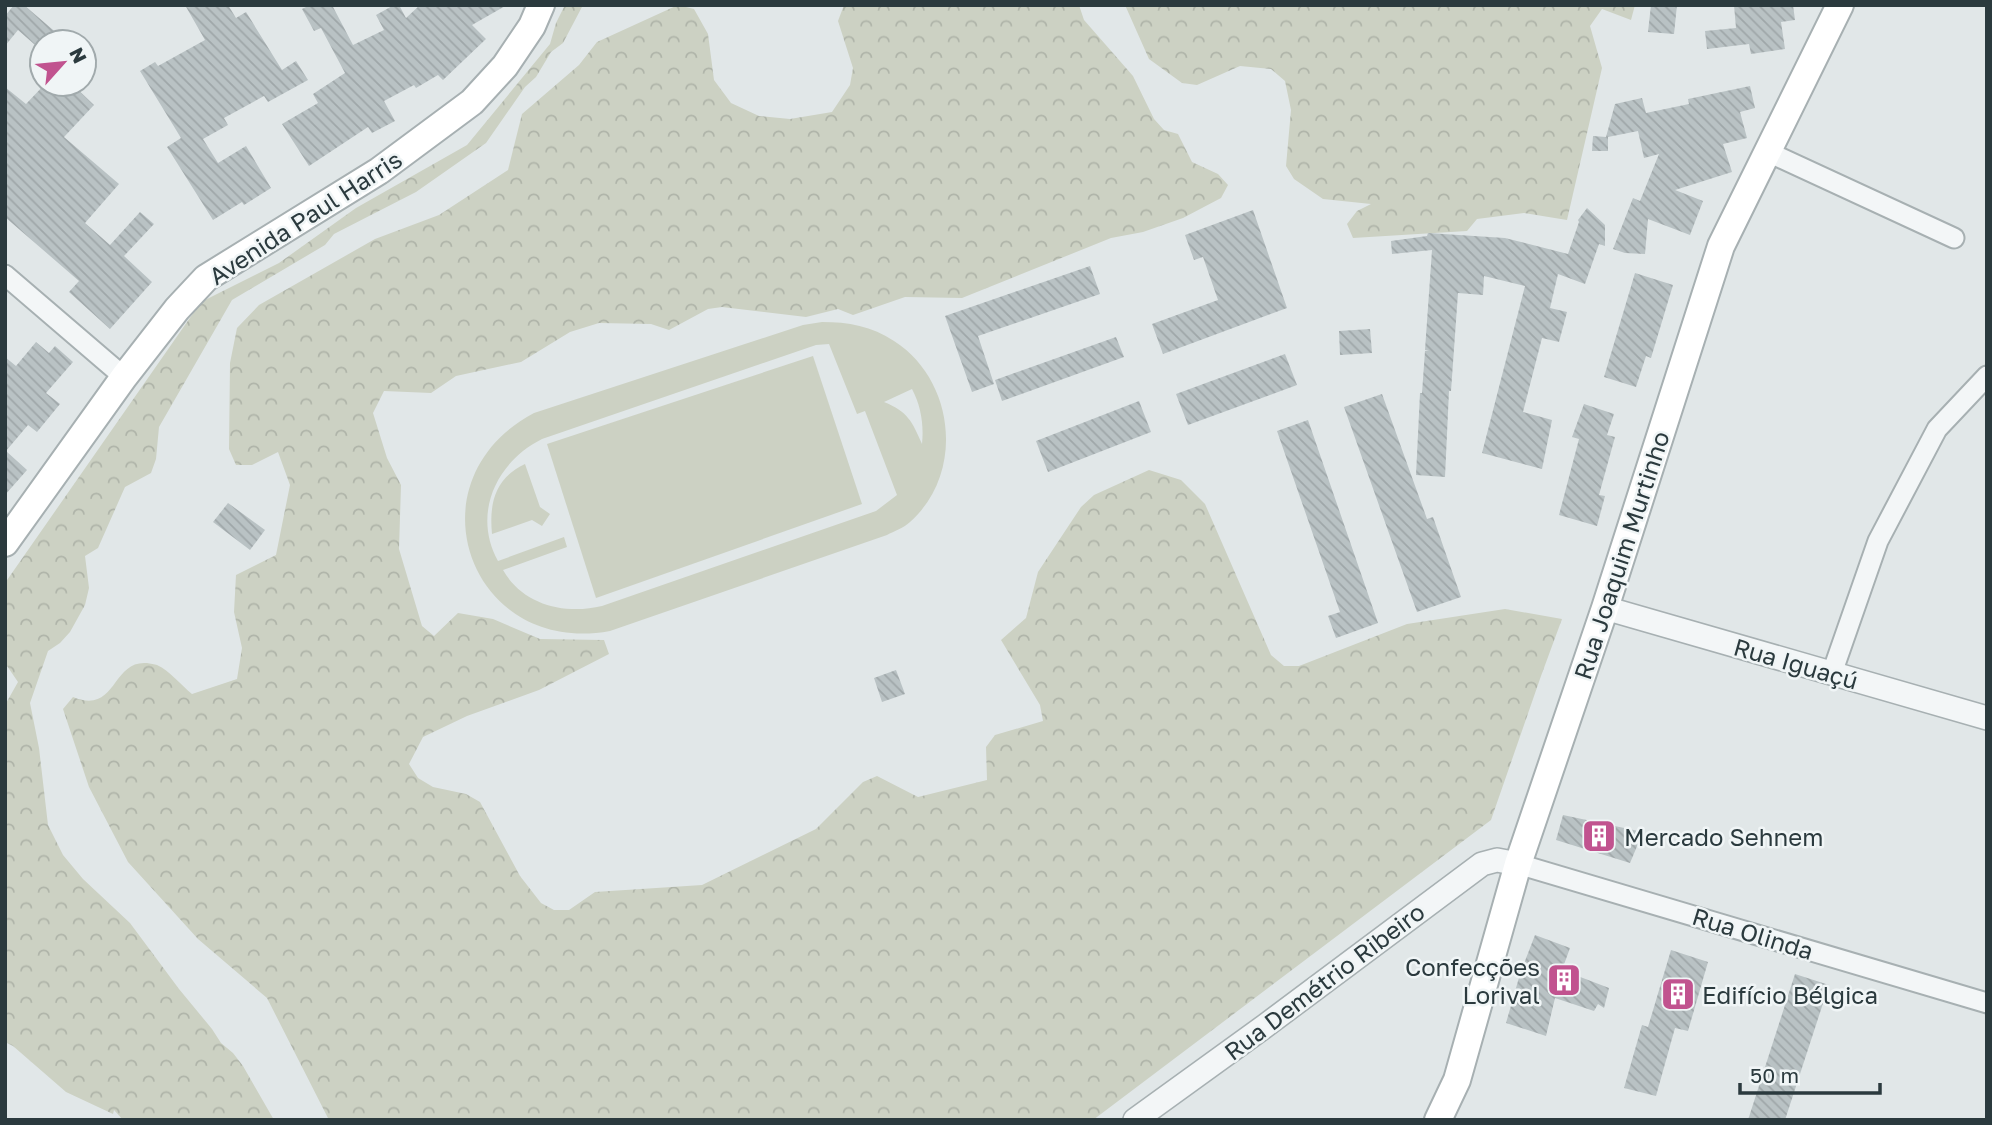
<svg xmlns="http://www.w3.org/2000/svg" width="1992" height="1125" font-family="'Golos Text',sans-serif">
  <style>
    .forest { fill: url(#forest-crowns) }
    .garden { fill: #ccd1c3; fill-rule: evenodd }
    .building { fill: url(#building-back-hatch) }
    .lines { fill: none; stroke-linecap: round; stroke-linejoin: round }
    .minor-casing { stroke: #a7b0b2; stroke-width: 23 }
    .tertiary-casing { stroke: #a7b0b2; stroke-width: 26 }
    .secondary-casing { stroke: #a7b0b2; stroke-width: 30 }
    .minor { stroke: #f3f6f7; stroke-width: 19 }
    .tertiary { stroke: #f3f6f7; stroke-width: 23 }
    .secondary { stroke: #fff; stroke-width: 26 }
    .labels { text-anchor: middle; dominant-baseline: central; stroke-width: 5; stroke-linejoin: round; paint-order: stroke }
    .street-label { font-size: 24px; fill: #2b3a3e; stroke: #f0f5f6 }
    .poi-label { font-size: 24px; fill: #2b3a3e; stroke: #f0f5f6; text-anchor: start }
  </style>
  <defs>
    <pattern id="forest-crowns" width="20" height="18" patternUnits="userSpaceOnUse" patternTransform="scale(1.75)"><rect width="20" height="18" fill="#ccd1c3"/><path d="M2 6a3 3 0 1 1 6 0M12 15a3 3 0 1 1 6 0" fill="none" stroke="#afb4a9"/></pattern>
    <pattern id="building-back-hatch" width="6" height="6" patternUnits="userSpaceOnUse" patternTransform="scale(1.75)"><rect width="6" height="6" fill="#b9c2c4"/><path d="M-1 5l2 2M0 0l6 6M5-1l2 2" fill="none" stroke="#9fa7a9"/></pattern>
  </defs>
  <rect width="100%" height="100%" fill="#e1e7e8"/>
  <!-- forest -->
  <g class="forest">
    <polygon points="565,5 583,5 563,43 551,52 536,77 525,87 486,143 416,192 334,234 325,245 232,300 159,427 156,459 151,473 125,487 98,548 85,556 89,588 85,605 70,632 60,643 48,651 30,703 39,748 48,825 63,855 83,879 130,923 179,989 212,1029 221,1043 233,1053 243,1066 274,1120 123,1120 114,1110 113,1114 66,1092 13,1046 5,1042 5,705 18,682 5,663 5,583 201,302 279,263 356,208 467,145 550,44 556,23"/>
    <path d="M678,5L694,9L708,34L714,80L731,103L759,116L790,119L832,112L850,85L853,68L838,21L844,5H1079L1084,20L1133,76L1154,119L1164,130L1178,134L1192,162L1218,174L1228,185L1221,198L1183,218L1143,232L1111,238L962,298L905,297L853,315L838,309L806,317L722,307L708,309L669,330L651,324L599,323L570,332L521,362L456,376L431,393L384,391L373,413L387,458L401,485L399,549L422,626L434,636L458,613L493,619L540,639L604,640L609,654L539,690L467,716L423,737L409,764L418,778L433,787L466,794L480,802L520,876L541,903L554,910H569L595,892L702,885L816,829L863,782L877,776L918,797L987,780L986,747L995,735L1043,721L1040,705L1001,640L1026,618L1038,572L1081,507L1094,495L1149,470L1181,480L1205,504L1271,655L1284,666H1299L1407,624L1505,609L1562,619L1541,676L1491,820L1093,1120H329L267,998L198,939L128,862L89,787L63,709L73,697C117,715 111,660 147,663C150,664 155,664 157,665C170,671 181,685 192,694L237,679L242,648L234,612L236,575L276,555L290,485L278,452L252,465H236L229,449L230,363L237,328L259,305L375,239L439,215L508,170L522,114L579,65L597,42Z"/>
    <polygon points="1125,5 1635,5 1631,20 1602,9 1590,26 1602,68 1567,220 1524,213 1477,219 1467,231 1353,238 1347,224 1357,211 1371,204 1323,199 1294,179 1286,166 1291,110 1285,81 1271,69 1240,66 1197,85 1182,83 1149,59"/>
  </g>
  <!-- garden -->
  <g class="garden">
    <path d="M822,322C848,322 872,326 894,341C955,380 965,473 910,522C904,528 894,531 887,535L610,631C469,657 407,480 534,413L803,325ZM829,344L857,414L865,411L897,495L876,511L602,606C565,615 523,605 503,570L567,547L564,537L498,561C472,514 496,462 542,439L816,345ZM912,389C921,406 924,425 922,444C912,421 908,412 884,402Z"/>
    <polygon points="813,356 862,504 596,598 547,444"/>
    <path d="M525,464L540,507L550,514L542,526L532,520L492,534C489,503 495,478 525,464Z"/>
  </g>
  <!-- building -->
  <g class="building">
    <polygon points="14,5 24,5 67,42 42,42 42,51 18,30 5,46 5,16"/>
    <polygon points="185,5 228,5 236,18 246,12 282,70 296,61 308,80 268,102 264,96 224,118 228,125 203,139 218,163 246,146 271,188 244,205 242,202 213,220 167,147 181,138 140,71 155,62 158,66 205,40"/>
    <polygon points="310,5 332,5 353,45 384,30 376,15 394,5 399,5 406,18 420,5 507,5 472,25 486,39 443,80 438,75 416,88 414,85 384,101 395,121 372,133 368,127 309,166 282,124 318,103 313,94 345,73 321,28 314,31 302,9"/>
    <polygon points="1651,5 1677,5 1674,34 1648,32"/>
    <polygon points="1734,5 1793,5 1795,20 1781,22 1785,49 1751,54 1749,44 1707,49 1705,31 1736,28"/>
    <polygon points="45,84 72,84 94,105 64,137 119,184 85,223 110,245 140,212 154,224 124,256 152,282 110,329 69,292 79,281 5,217 5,87 26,104"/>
    <polygon points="1750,86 1755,108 1740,112 1747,138 1723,144 1732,172 1675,190 1703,201 1690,235 1648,219 1645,254 1625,253 1613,249 1633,198 1640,201 1659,154 1644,158 1638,131 1608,137 1608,151 1592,151 1593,136 1606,137 1615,104 1642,98 1646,113 1689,104 1688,99"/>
    <polygon points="1587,208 1605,225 1605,246 1599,244 1585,284 1558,274 1550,308 1567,312 1559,342 1542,338 1523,412 1552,420 1542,469 1482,453 1525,286 1484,276 1483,295 1458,293 1451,391 1449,391 1445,477 1416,475 1420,393 1422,393 1425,351 1429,350 1425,350 1432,250 1392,254 1391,241 1427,236 1428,233 1505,238 1568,254 1579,222 1578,220"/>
    <polygon points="1253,210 1287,308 1163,354 1152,324 1218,300 1203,257 1194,260 1185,235"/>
    <polygon points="1090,266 1100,294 978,336 994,384 972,392 945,316"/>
    <polygon points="1635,273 1673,285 1651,358 1646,356 1636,387 1604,377"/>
    <polygon points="1370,329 1372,353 1340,355 1339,331"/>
    <polygon points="1116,337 1124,357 1002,401 995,380"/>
    <polygon points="36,342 49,353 55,346 73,362 46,393 60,404 37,432 28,425 6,451 27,470 5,495 5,357 16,366"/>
    <polygon points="1285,354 1297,385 1188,425 1176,394"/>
    <polygon points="1382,394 1427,519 1433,517 1461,597 1417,612 1344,407"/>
    <polygon points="1139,401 1151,432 1048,472 1036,441"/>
    <polygon points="1584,404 1614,414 1607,435 1615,437 1599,495 1605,496 1597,526 1559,515 1579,439 1572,437"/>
    <polygon points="1308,420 1378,623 1336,638 1328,616 1340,612 1277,431"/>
    <polygon points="228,503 265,530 250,550 213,522"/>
    <polygon points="896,670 905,694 882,702 874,678"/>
    <polygon points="1563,815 1643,832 1630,863 1556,840"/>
    <polygon points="1535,935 1570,948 1562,970 1609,988 1604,1008 1598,1004 1594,1011 1555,998 1546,1036 1506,1023 1520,974"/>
    <polygon points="1671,950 1708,962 1688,1031 1675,1028 1656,1096 1624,1088 1642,1025 1648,1027"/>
    <polygon points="1795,974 1829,985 1785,1120 1748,1120"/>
  </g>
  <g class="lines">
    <!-- minor casing -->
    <g class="minor-casing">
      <g id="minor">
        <polyline points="1768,152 1954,238"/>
        <polyline points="5,275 124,377"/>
        <polyline points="1832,673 1878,541 1937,429 1987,376"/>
        <polyline points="1518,864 1987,1003"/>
      </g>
    </g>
    <!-- tertiary casing -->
    <g class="tertiary-casing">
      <g id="tertiary">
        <polyline points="1605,608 1987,718"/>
        <polyline points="1135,1120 1265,1026 1482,864 1497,860 1518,864"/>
      </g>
    </g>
    <!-- secondary casing -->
    <g class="secondary-casing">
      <g id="secondary">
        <polyline points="5,543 124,377 177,309 206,278 379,171 472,102 505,66 532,26 541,5"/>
        <polyline points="1438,1120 1457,1080 1518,864 1605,608 1721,246 1840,5"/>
      </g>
    </g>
    <!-- minor -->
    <use href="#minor" class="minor"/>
    <!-- tertiary -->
    <use href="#tertiary" class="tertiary"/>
    <!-- secondary -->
    <use href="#secondary" class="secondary"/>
  </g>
  <!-- icons -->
  <defs>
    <g id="building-square" transform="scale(1.75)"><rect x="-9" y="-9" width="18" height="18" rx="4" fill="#c1538f" stroke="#f0f5f6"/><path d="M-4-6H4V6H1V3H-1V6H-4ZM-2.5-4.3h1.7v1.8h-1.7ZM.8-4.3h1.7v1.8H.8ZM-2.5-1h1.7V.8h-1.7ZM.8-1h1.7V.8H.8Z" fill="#fff"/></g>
  </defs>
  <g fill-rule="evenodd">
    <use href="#building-square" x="1599" y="836"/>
    <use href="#building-square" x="1564" y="980"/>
    <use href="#building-square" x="1678" y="994"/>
  </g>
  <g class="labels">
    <!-- street labels -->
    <g class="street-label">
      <text transform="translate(305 217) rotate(-33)">Avenida Paul Harris</text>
      <text transform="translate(1621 555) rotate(-72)">Rua Joaquim Murtinho</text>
      <text transform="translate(1796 663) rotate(16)">Rua Iguaçú</text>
      <text transform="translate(1753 933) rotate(17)">Rua Olinda</text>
      <text transform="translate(1324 981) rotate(-37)">Rua Demétrio Ribeiro</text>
    </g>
    <!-- poi labels -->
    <g class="poi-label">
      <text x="1624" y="836">Mercado Sehnem</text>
      <text x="1540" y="966" text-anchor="end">Confecções<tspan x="1540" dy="28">Lorival</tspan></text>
      <text x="1702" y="994">Edifício Bélgica</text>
    </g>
  </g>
  <!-- border -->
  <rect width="1992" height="1125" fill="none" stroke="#2b3a3e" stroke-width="14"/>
  <!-- north arrow -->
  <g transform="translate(63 63) rotate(63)"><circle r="33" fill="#f0f5f6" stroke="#a1aaac" stroke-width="2"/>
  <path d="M0-5L12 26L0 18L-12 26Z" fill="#c1538f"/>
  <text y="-10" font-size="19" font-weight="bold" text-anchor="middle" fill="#2b3a3e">N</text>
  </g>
  <!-- scale -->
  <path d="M1740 1083v10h140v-10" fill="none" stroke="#2b3a3e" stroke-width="3.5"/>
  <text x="1750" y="1083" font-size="21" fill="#2b3a3e" stroke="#f0f5f6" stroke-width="5" paint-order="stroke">50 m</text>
</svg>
